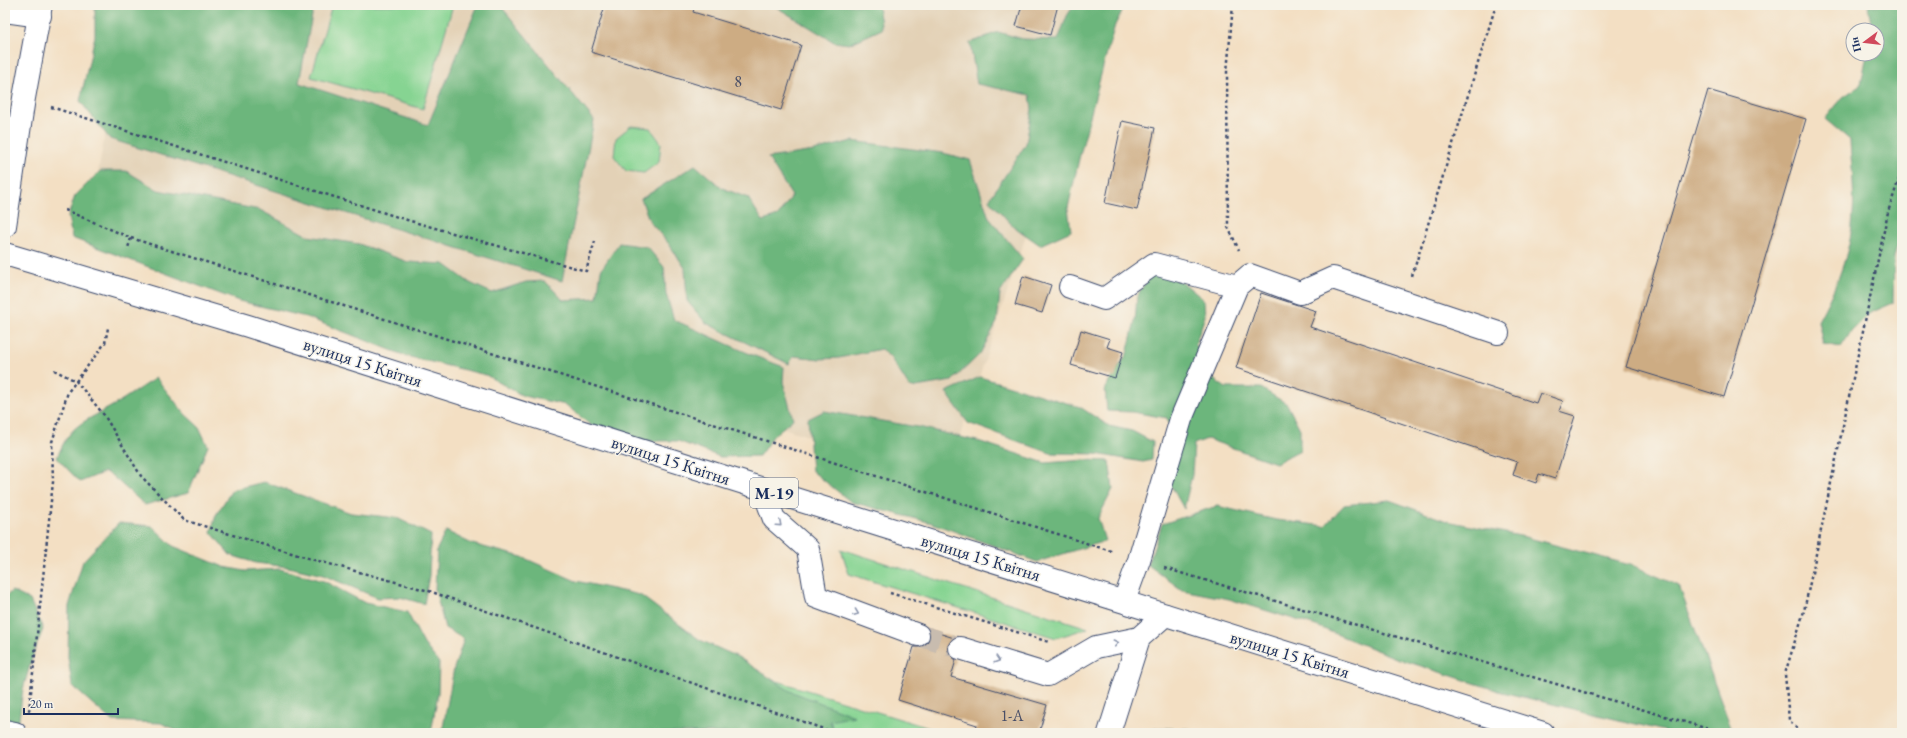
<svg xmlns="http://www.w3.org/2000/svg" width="1907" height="738" font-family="'EB Garamond',serif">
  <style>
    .built { fill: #e3d1b6 }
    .green { fill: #86d492; stroke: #508278 }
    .forest { fill: #6cb67c; stroke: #44726d }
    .building { fill: #cdac83 }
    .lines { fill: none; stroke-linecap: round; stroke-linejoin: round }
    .minor-tunnel { stroke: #c8bcaf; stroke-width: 22; stroke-dasharray: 22 11; stroke-linecap: butt }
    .minor-casing { stroke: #3b496d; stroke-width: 24 }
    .highway-casing { stroke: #3b496d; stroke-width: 24 }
    .path { stroke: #3b496d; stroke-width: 2.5; stroke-dasharray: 3 3; stroke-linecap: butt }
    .minor { stroke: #fff; stroke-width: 22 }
    .highway { stroke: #fff; stroke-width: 22 }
    .oneway { stroke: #8d97ae }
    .labels { text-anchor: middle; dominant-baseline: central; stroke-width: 3; stroke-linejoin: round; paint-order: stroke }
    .number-label { font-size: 16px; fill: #484e67 }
    .shield { fill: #f7f3e8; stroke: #5d6a87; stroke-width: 1 }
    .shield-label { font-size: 17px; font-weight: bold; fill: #1b2f5e }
    .street-label { font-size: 18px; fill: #1b2f5e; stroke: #f7f3e8 }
  </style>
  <rect width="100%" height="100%" fill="#f7f3e8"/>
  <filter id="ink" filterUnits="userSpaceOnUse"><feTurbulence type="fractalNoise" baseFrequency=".025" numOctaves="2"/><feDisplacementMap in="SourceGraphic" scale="8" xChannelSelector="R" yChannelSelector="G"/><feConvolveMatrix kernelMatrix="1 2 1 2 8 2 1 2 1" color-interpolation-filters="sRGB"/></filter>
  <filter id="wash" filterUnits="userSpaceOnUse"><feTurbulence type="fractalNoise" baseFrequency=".012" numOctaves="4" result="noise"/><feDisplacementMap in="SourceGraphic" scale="16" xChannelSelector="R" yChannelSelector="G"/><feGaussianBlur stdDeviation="0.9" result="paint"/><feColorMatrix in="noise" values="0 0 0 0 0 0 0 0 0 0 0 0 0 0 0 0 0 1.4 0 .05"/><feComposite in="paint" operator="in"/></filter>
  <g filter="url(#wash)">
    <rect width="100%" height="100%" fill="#f3dfc3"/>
    <!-- built -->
    <polygon class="built" points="128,5 1102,5 945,481 93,201"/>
    <!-- green -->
    <g class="green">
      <polygon points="332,5 453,5 423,109 311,77"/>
      <polygon points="631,126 650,128 661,143 659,162 644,173 626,171 614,156 616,138"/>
      <polygon points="841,549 1088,628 1056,638 849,574"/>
      <polygon points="716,662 945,733 691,733"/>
    </g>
    <!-- forest -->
    <g class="forest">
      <polygon points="95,5 314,5 299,83 428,125 478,5 500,5 594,120 562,281 110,139 80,101 95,36"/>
      <polygon points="773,5 873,5 878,7 882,29 849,44 834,42"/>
      <polygon points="1074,5 1125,5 1115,25 1104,63 1079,159 1068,208 1071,231 1040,245 1013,226 989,200 1026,144 1032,109 1030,95 977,84 970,43 998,32 1023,39 1058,40 1067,16"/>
      <path d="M1868,5H1902V226L1894,257L1893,303L1870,313L1851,332L1841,347L1823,344L1818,321C1836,288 1851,253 1853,214C1855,190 1851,164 1850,140L1825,119L1843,97L1861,85L1867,54H1877V30H1872Z"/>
      <polygon points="852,141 943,153 970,160 989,218 1023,259 1000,293 997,322 980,354 952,381 910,388 890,357 881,349 839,358 820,359 794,356 789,364 706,323 687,301 685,268 669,244 650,222 641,199 695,165 722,188 748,198 763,221 778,216 792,196 768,158 814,151"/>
      <path d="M100,171H126L158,190L260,210L308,236L359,244L408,262L444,264L470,283L492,293L526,282L545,281L563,300L597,298L601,270L619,243L647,247L664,267L666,294L674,320C711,336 746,354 784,367L783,382L793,419L774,435L759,456L720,457L678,441H610L566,405L523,396L486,375L406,356L306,317L239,301L72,238L68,216L75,196Z"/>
      <polygon points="1150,275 1180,280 1204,300 1205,316 1195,345 1211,355 1206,374 1226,388 1261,388 1287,404 1300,429 1300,450 1276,463 1207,439 1194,444 1192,475 1184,509 1169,482 1175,439 1167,418 1132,412 1107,411 1105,388 1127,354 1135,321 1137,296"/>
      <polygon points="980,377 1080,407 1109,426 1132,431 1153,442 1152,460 1143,462 1096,454 1050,453 968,423 946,392"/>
      <path d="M156,378L185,414L199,427L208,446L188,493L145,505L111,475L105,472L80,482L57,458C70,423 85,422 114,405C129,396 142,386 156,378Z"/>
      <polygon points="824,411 923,428 981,442 1045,463 1084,460 1109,461 1113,489 1098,518 1105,541 1037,562 932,523 851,502 812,471 808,419"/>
      <polygon points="264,482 351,513 397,518 431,535 429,576 424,604 400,597 378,598 323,575 288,567 256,563 230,555 211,532 216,515 232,490"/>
      <polygon points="1389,500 1447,521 1525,537 1634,566 1679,586 1733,733 1673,733 1502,692 1396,658 1316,626 1229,599 1182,590 1148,565 1162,524 1217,506 1276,520 1325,526 1344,505"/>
      <polygon points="119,523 152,526 173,546 224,567 245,571 280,569 324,581 365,603 407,612 424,644 439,663 438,693 431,733 181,733 161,723 112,721 72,686 68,657 69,606 83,561"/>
      <polygon points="446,531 472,544 522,557 576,581 640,595 700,640 738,657 790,691 854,716 830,721 835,733 442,733 454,668 464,639 445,628 435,589 437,549"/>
      <polygon points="12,591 30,600 43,629 33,655 23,689 19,719 8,731 5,729 5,597"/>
      <polygon points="1159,728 1189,729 1201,733 1138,733"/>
    </g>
    <g id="blocks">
      <!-- building -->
      <g class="building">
        <polygon points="605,5 695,5 693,12 801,45 781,110 591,52"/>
        <polygon points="1022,5 1058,5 1050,35 1016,26"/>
        <polygon points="1708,90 1806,119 1724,397 1626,367"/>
        <polygon points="1122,121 1155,128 1137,210 1105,203"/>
        <polygon points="1023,276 1051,285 1042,313 1015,305"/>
        <polygon points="1261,293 1316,311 1310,327 1536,403 1540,393 1563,401 1559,411 1575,416 1555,479 1539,474 1536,483 1513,475 1517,462 1236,368"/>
        <polygon points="1081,330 1110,339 1107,347 1123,352 1115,378 1071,365"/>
        <polygon points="929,630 954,638 948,645 948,651 951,656 956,660 951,677 1047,705 1039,733 975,733 977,725 898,700 914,647 920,647 926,644 930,639"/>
      </g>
    </g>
  </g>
  <g filter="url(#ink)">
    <use href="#blocks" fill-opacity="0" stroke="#3b496d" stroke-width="1"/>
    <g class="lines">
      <!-- minor-tunnel -->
      <polyline class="minor-tunnel" points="918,635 960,648"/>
      <!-- minor casing -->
      <g class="minor-casing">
        <g id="minor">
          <polyline points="5,11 40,16"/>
          <polyline points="5,226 24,98 41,5"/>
          <polyline points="1070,287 1104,299 1154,264 1237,286"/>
          <polyline points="763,489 774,519 808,549 816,597 918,635"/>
          <polyline points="1124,601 1139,560 1181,419 1237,286 1250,275 1300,293 1333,278 1498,333"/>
          <polyline points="960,648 1048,675 1096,647 1139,638 1165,615"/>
          <polyline points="5,731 15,733"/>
          <polyline points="1109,733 1139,638"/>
        </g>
      </g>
      <!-- highway casing -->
      <g class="highway-casing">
        <polyline id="highway" points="5,254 248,326 763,489 1543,733"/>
      </g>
      <!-- path -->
      <g class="path">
        <polyline points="1233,5 1227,72 1228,227 1239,250"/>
        <polyline points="51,107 407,220 586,271 595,241"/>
        <polyline points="65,210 131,238 128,248"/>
        <polyline points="131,238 1114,552"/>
        <polyline points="1412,276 1496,5"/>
        <polyline points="54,370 76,381 104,415 141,476 184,520 311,559 429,591 835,733"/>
        <polyline points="1164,568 1722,733"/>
        <polyline points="890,593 1049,642"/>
        <polyline points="29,711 53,482 52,442 68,392 105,343 108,328"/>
        <polyline points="1801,733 1789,720 1785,674 1804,611 1888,212 1902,170"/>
      </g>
      <!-- minor -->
      <use href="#minor" class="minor"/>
      <!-- highway -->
      <use href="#highway" class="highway"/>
    </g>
    <!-- one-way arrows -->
    <defs><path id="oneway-chevron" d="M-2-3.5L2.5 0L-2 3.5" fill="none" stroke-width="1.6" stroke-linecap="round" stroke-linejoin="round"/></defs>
    <g class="oneway">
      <use href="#oneway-chevron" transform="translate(779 524) rotate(42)"/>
      <use href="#oneway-chevron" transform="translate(856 613) rotate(21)"/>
      <use href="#oneway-chevron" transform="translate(1116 643) rotate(-12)"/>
      <use href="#oneway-chevron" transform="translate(997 660) rotate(17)"/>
    </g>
  </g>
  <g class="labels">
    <!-- number labels -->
    <g class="number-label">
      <text x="738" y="81">8</text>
      <text x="1012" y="715">1-А</text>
    </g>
    <!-- shield labels -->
    <rect class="shield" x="750" y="478" width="48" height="30" rx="3"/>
    <g class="shield-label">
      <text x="774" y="493">М-19</text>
    </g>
    <!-- street labels -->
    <g class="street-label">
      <text transform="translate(363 362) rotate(18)">вулиця 15 Квітня</text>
      <text transform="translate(671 460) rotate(18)">вулиця 15 Квітня</text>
      <text transform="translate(981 557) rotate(17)">вулиця 15 Квітня</text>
      <text transform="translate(1290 654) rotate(17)">вулиця 15 Квітня</text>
    </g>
  </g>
  <!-- margin -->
  <rect width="1907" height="738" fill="none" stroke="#f7f3e8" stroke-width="20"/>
  <!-- north arrow -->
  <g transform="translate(1865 42) rotate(255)"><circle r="19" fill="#f7f3e8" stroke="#9fa5b1"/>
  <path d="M0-3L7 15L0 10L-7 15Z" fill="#d1495b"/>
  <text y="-6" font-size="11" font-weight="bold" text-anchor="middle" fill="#1b2f5e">Пн</text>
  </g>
  <!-- scale -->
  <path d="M24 708v6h94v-6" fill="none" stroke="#1b2f5e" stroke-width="2"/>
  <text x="30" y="708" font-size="12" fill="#1b2f5e" stroke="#f7f3e8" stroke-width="3" paint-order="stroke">20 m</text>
</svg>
